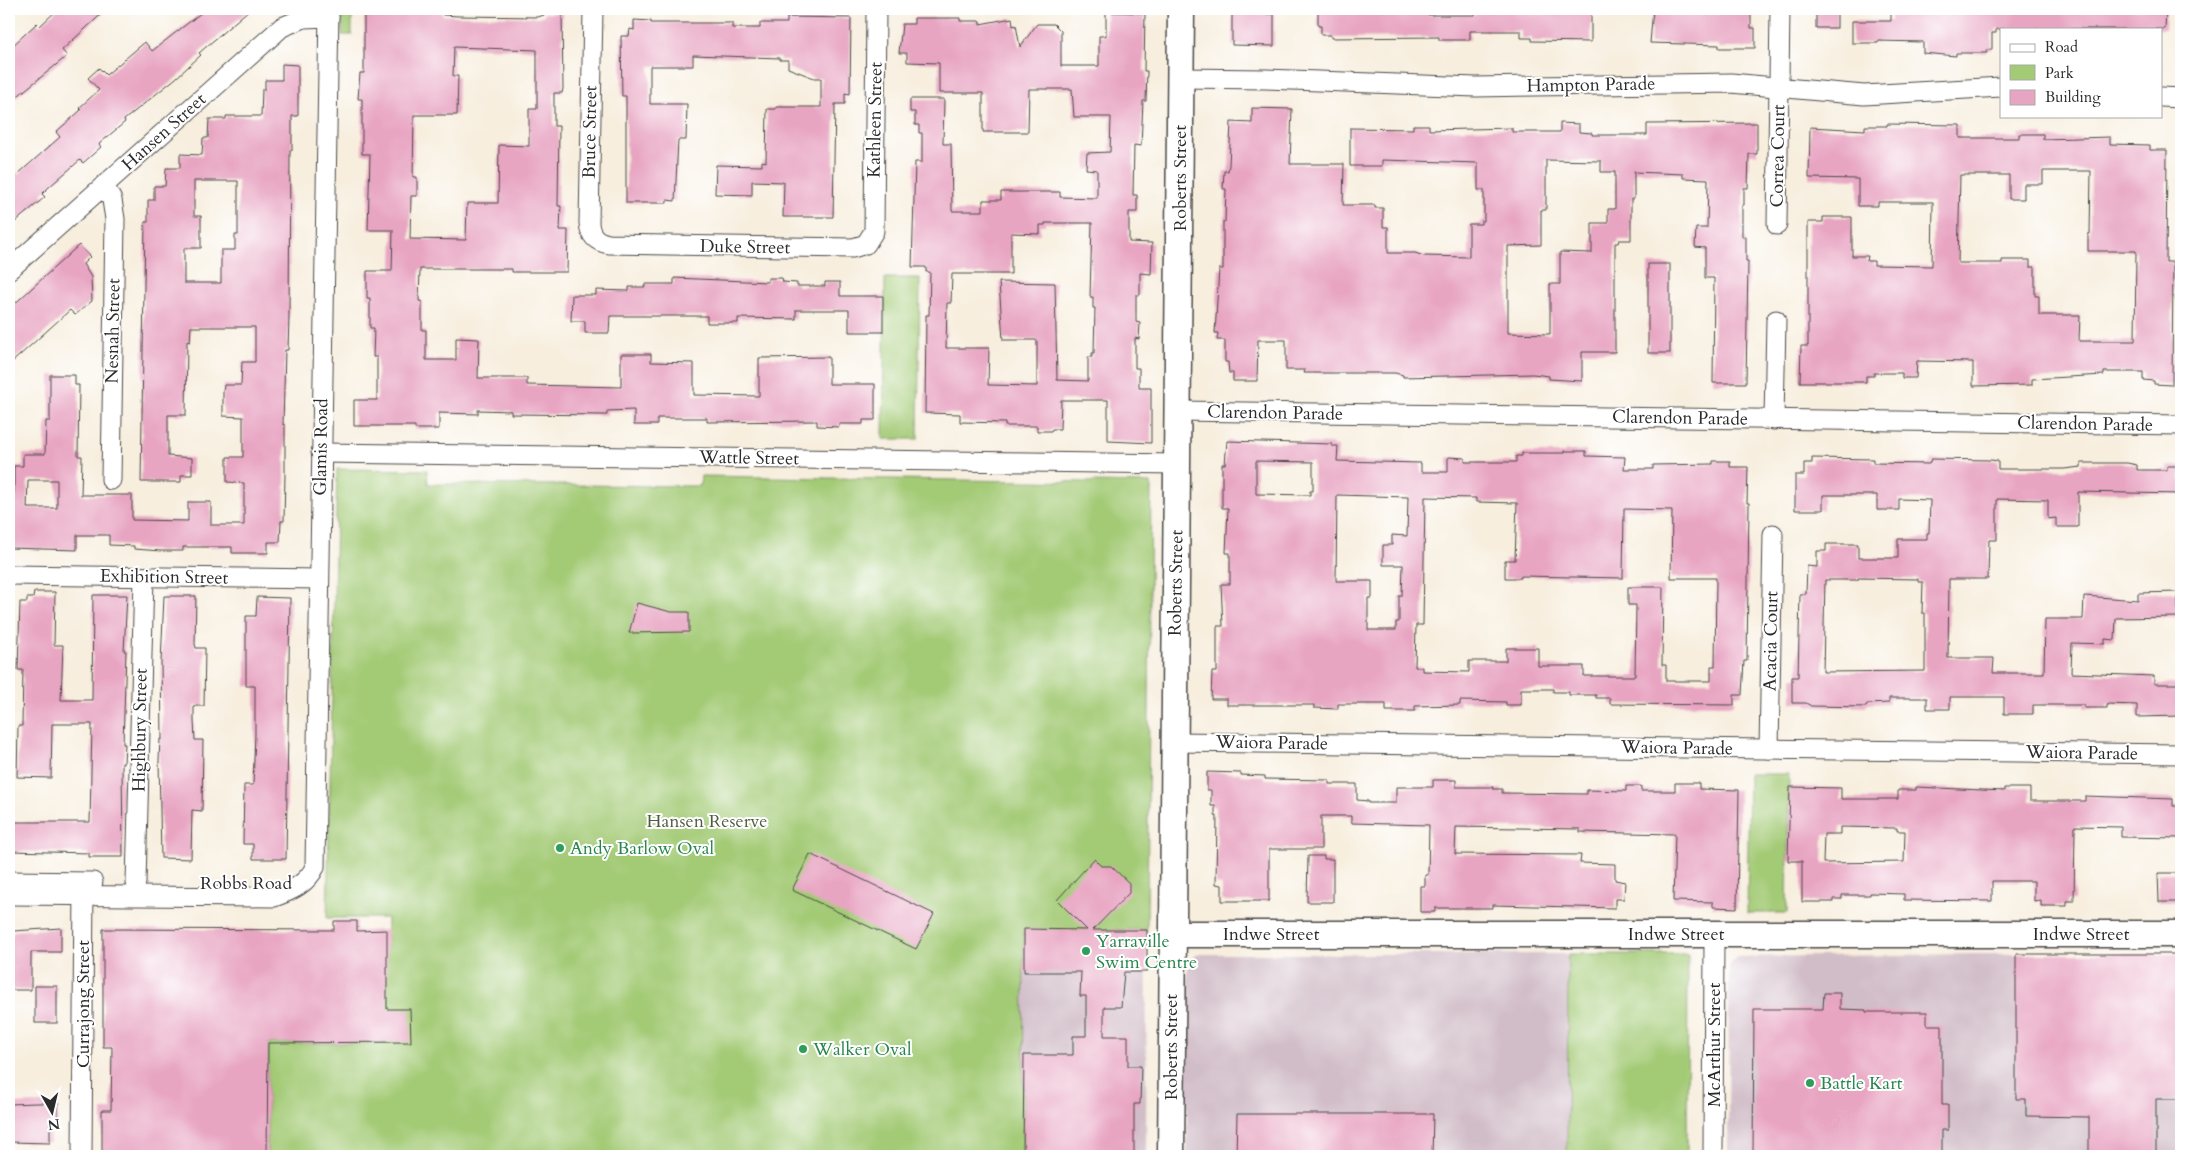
<svg xmlns="http://www.w3.org/2000/svg" width="2190" height="1165" font-family="Cardo,serif">
  <style>
    .industrial { fill: #d1bdc8 }
    .green { fill: #a3ca75; stroke: #677a50 }
    .building { fill: #e8a5c2; fill-rule: evenodd }
    .lines { fill: none; stroke-linecap: round; stroke-linejoin: round }
    .street-casing { stroke: #4a4846; stroke-width: 21 }
    .secondary-casing { stroke: #4a4846; stroke-width: 29 }
    .street { stroke: #fff; stroke-width: 19 }
    .secondary { stroke: #fff; stroke-width: 26 }
    .leisure-dot { fill: #2e9e5b; stroke: #fff; stroke-width: 2 }
    .labels { text-anchor: middle; dominant-baseline: central; stroke-width: 4; stroke-linejoin: round; paint-order: stroke }
    .street-label { font-size: 18px; fill: #2b2b2b; stroke: #fff }
    .park-label { font-size: 18px; fill: #4f5b41; stroke: #fff }
    .leisure-label { font-size: 18px; fill: #27864d; stroke: #fff; text-anchor: start }
  </style>
  <rect width="100%" height="100%" fill="#fff"/>
  <filter id="ink" filterUnits="userSpaceOnUse"><feTurbulence type="fractalNoise" baseFrequency=".02" numOctaves="2"/><feDisplacementMap in="SourceGraphic" scale="10" xChannelSelector="R" yChannelSelector="G"/><feConvolveMatrix kernelMatrix="1 2 1 2 8 2 1 2 1" color-interpolation-filters="sRGB"/></filter>
  <filter id="wash" filterUnits="userSpaceOnUse"><feTurbulence type="fractalNoise" baseFrequency=".0096" numOctaves="4" result="noise"/><feDisplacementMap in="SourceGraphic" scale="20" xChannelSelector="R" yChannelSelector="G"/><feGaussianBlur stdDeviation="1.12" result="paint"/><feColorMatrix in="noise" values="0 0 0 0 0 0 0 0 0 0 0 0 0 0 0 0 0 1.4 0 .05"/><feComposite in="paint" operator="in"/></filter>
  <g filter="url(#wash)">
    <rect width="100%" height="100%" fill="#f7eede"/>
    <!-- industrial -->
    <g class="industrial">
      <polygon points="1024,929 1147,930 1146,1156 1023,1156"/>
      <polygon points="1198,954 1688,954 1687,1156 1187,1156 1188,962"/>
      <polygon points="1974,954 2181,954 2181,1156 1728,1156 1729,966 1736,957"/>
    </g>
    <!-- green -->
    <g class="green">
      <rect x="342" y="9" width="10" height="26"/>
      <polygon points="885,278 920,278 918,439 883,439"/>
      <polygon points="337,469 427,470 428,484 700,486 701,476 1151,483 1147,930 1024,930 1023,1156 267,1156 268,1043 386,1043 387,918 327,918"/>
      <polygon points="1749,774 1789,774 1787,913 1747,913"/>
      <polygon points="1568,954 1688,954 1687,1156 1567,1156"/>
    </g>
    <g id="blocks">
      <!-- building -->
      <g class="building">
        <polygon points="58,9 107,9 62,50 67,56 9,103 9,49 37,23 40,26"/>
        <polygon points="206,9 250,9 199,53 201,55 176,78 124,120 125,122 99,144 101,147 83,163 80,160 49,187 42,194 45,197 9,227 9,182 60,137 56,132 81,110 79,108 99,90 88,78 99,68 106,75 145,42 152,51"/>
        <path d="M364,9H412L442,12L443,15L458,16L538,17L544,15V13H562L563,89L562,93H554V126H559L558,206H561L560,230H568L567,272H512V269H420L419,301H422V330H426V360H456V338L479,339L478,378H527V385L621,387V354H651V362L694,363V395L759,396V358L829,357V384H875V420H863V424H839V427L817,426V421L707,422V418H657V425H634V410L607,411V415H604L511,414V411L478,410V414L439,413V429H415V426H354V400H377V357H373L374,328H370V298H367V271H392L393,230H368L370,154H362V99H358L360,73H364ZM454,47L537,50V109H529V146L499,145L498,203H467L466,240L410,239L411,196H417V177H413L414,115H457L458,76H453Z"/>
        <polygon points="1232,9 1253,9 1253,14 1274,14 1274,46 1232,45"/>
        <polygon points="1318,9 1428,9 1428,15 1475,15 1475,9 1591,9 1591,42 1532,41 1532,38 1521,38 1521,31 1470,31 1470,40 1439,40 1439,37 1331,38 1331,35 1321,35 1321,26 1318,26"/>
        <polygon points="1653,9 1674,9 1674,12 1730,13 1730,9 1751,9 1751,28 1755,28 1755,48 1719,48 1719,45 1650,43"/>
        <rect x="1816" y="9" width="21" height="19"/>
        <polygon points="1891,9 2166,9 2165,29 1996,29 1996,33 1992,33 1992,50 1987,50 1987,53 1956,53 1956,56 1923,53 1923,42 1878,41 1878,43 1852,43 1852,21 1891,21"/>
        <path d="M1106,12L1145,13L1144,71H1147L1146,101H1143L1141,146L1134,145L1133,195H1137V212H1129V242L1152,243L1151,274L1140,273V295H1136V322L1140,323L1139,339L1135,338V368H1139V388H1151V443L1108,441V400H1061L1060,429H1052L1051,431H1037V426H1005V423L960,422V414L925,413L926,315H929L930,272H926V267H912L915,162H922V133H919V125H915V112H910V99H944L943,144H951L952,211H983V200H1001V192H1060V197L1097,198V170L1086,169L1087,153L1110,152L1111,117H1074L1072,89H1029L1028,132H983V93H939V63L907,62V53H899L902,24H914V18H960V21H980V24L1012,18L1013,26L1016,25L1020,47L1037,24H1054L1061,31V66H1099V36H1106ZM1045,223H1092L1090,297H1093V308H1095L1094,353H1092V357H1088V381L1057,380L1055,283L999,282L1003,340H1037V386L988,385L989,348H946L947,303H951L952,274H1011V233L1040,234V225H1045Z"/>
        <polygon points="787,17 851,18 850,94 845,93 845,104 835,104 833,217 783,217 784,182 752,181 752,195 715,194 716,165 762,166 762,161 766,162 767,109 776,109 776,107 821,107 821,78 814,78 788,68 788,60 780,60 780,58 693,55 693,66 650,66 650,104 687,104 686,140 678,140 675,201 667,200 667,203 626,203 626,96 622,96 621,36 629,36 630,29 634,30 634,20 651,21 651,23 732,23 732,28 760,28 760,23 787,23"/>
        <path d="M282,64L298,65V116H292V150H290L289,316L288,350H285L283,425H285V475L284,521H281L280,542H268V553H232V547H183V551H161L134,549V546L109,545V535H77V550L9,548V493H14V466H23V454H45L46,421H50V375H75V385H79L78,456H82L81,495H132V520L188,521V502H211V525H244V483L227,482V457H243V417L223,416V391L224,385H241L242,362H255V327H191L190,342L187,341L186,415H168V456L192,458V475H181V482H141L145,222H148V200H154V186H165L166,168H180V154L202,155L203,138H208L209,119H226V116H261L262,89H265V80H282ZM194,181H238V235H235V250H221V283H184V248H201V216H194ZM28,480H57V508H27Z"/>
        <path d="M1252,108L1292,109L1290,164H1344L1343,205H1375V208H1383V227H1388V253H1415L1424,256L1469,257V224H1481V221H1484V190H1478V163L1382,160V166H1350V128L1413,129V125H1429V130L1512,128V132H1560V123L1579,124V132L1592,133V135H1647V124L1757,123V154H1749L1748,188H1744V205H1742V237H1746V261H1748L1746,383H1713L1714,278H1705V248L1695,247L1696,228H1707L1708,179L1683,178V174L1634,172V199H1631V240H1619L1618,243H1615V352H1582V381L1549,379V376L1533,374L1403,377V375L1395,373H1304L1305,370H1286V340H1258L1257,381H1233V373H1229L1228,362H1225V340H1217L1218,333H1215L1219,269H1223V222H1225L1226,189H1223L1224,171H1228L1229,165L1231,122L1252,123ZM1546,160L1601,161V172H1615V209H1608V223H1592V253L1560,252V284H1550V334L1508,333V246L1541,245V210H1546Z"/>
        <path d="M1887,124L1960,125V138H2019V134H2043V139L2110,137V144L2150,145V150H2167L2166,262H2173L2172,385L2154,384V381L2143,380V372H2104V375L2032,379V385L1973,386V362L1917,361L1916,378H1902V373H1874V376H1866V382H1800L1801,346H1808V222H1823V217H1852V256H1868L1867,261H1874V265L1932,266L1933,202H1878V206H1858V179L1809,178L1810,127L1865,130V126H1887ZM2043,171H2091L2090,234H2088V251H2136L2135,341H2079L2080,315H2039V296H2035V267H2030V260H2002V263H1958L1960,175H2009V199H2024V184H2043Z"/>
        <polygon points="79,245 90,257 83,264 91,277 92,301 75,315 70,310 9,365 9,309"/>
        <rect x="1648" y="264" width="22" height="89"/>
        <polygon points="674,278 768,282 768,278 782,278 783,282 797,283 797,286 825,286 825,282 840,282 840,296 883,296 883,332 849,332 849,310 796,310 796,319 738,318 738,323 707,323 707,316 610,316 609,333 585,333 585,321 571,321 572,295 596,295 596,290 629,291 629,287 645,287 645,284 674,284"/>
        <path d="M1227,441L1332,444V446H1338L1337,461L1421,463V472H1448V457L1465,458V462H1516V456H1522V453H1565V451H1586V456L1625,457L1624,469H1653V465L1713,464V461H1730V467H1748L1747,503H1749L1747,661H1744L1742,695H1734V705L1610,704V698H1596V695H1569V692H1553V689H1521V705H1506V702L1460,701V705L1415,706V711H1386V704H1338V709L1314,708V705H1227V699H1211L1212,672H1217V626H1223L1221,584H1230V553H1226L1228,508H1222V464H1225ZM1256,461L1313,462V491H1310V495L1256,494ZM1337,495L1408,497L1407,536L1392,535V545H1383V565H1403L1402,596H1399V622H1396V630H1368V598H1372V581H1336ZM1425,497L1476,498V502L1517,503L1515,560H1505V578H1521V576L1623,578L1624,509L1672,510L1671,578H1716L1715,666H1711V681H1666V665H1662L1663,587H1628V605H1636L1635,676H1584V666H1538V648H1506V661H1469V672L1422,671V667H1415L1416,625H1423Z"/>
        <path d="M1812,458L1873,459V463L1929,464L1931,459L1991,460L1998,461V469H2064L2081,467V463H2127L2137,465V470H2167V466H2181V494L2078,492V527H2056V518L2048,519V500L1997,499V540H1989L1988,579H1949L1948,658H1994L1993,673H2044L2045,619H2083L2084,596L2138,600V593L2178,592V617L2116,618L2115,640L2105,639V644L2072,643L2071,673L2154,676V684H2181V716L2137,717V705L2107,704V708H2084V705H2033V714H2004V697H1950V709H1927V698H1889V703L1867,704L1866,707L1811,706L1806,703H1792V677H1798L1800,594H1806L1807,566L1817,567V551H1826V544H1858V558H1898V539H1927V533H1929L1930,500L1899,499V510H1877V495H1823V510H1795V475H1804V463H1812ZM1858,578L1918,579V582H1923L1922,613H1925V671L1823,672L1825,580H1858Z"/>
        <polygon points="34,592 55,592 54,645 63,645 61,700 92,700 93,595 127,595 124,651 126,651 123,744 125,744 124,763 122,763 123,857 89,857 89,853 11,851 11,822 90,822 92,724 52,724 51,778 17,777 18,726 22,726 23,670 18,670 20,602 27,602 27,598 33,598"/>
        <polygon points="164,596 196,596 195,644 196,648 205,648 204,706 194,706 194,721 195,740 203,740 202,811 192,810 191,859 161,858 159,760 160,739 162,739 161,662"/>
        <polygon points="257,597 290,598 286,859 253,859 253,844 243,844 244,785 253,785 255,734 255,686 246,686 246,616 256,616"/>
        <polygon points="637,603 671,612 689,612 689,632 629,633"/>
        <polygon points="1207,772 1241,773 1241,775 1265,776 1265,779 1329,780 1329,784 1357,784 1357,800 1368,801 1368,803 1396,803 1396,787 1433,787 1433,780 1456,780 1456,787 1493,787 1493,789 1502,789 1502,793 1587,794 1587,790 1626,791 1626,786 1641,786 1641,791 1675,791 1675,783 1699,783 1699,789 1739,790 1737,908 1713,907 1713,902 1673,901 1675,834 1580,832 1580,829 1456,827 1455,854 1581,855 1580,863 1615,864 1615,880 1625,882 1624,899 1615,899 1615,908 1493,905 1493,908 1435,908 1435,912 1420,912 1420,886 1425,886 1425,875 1428,875 1429,825 1351,823 1351,816 1321,816 1321,849 1269,849 1269,901 1222,901 1222,885 1216,884 1217,816 1215,816 1215,806 1211,806 1211,790 1207,790"/>
        <path d="M1790,787L1841,788V799H1898V790H1916V787L2004,791V788H2030V801H2085V796L2173,799V806H2181V838L2121,837V827L2075,826L2074,901H2067V906H2041V900L2034,901V881H1992V901L1904,900V894L1870,893V895H1842V899H1833V902H1802V861H1788ZM1840,827L1897,828V831H1905L1904,862L1823,863L1824,834H1840Z"/>
        <polygon points="810,854 934,914 916,949 792,890"/>
        <polygon points="1308,856 1324,856 1324,859 1333,859 1333,902 1307,902"/>
        <polygon points="1094,859 1101,866 1111,866 1129,883 1129,893 1093,930 1147,930 1147,972 1124,972 1121,1007 1104,1007 1104,1036 1128,1036 1128,1066 1141,1066 1140,1104 1134,1104 1134,1156 1023,1156 1024,1055 1073,1055 1073,1036 1086,1036 1086,996 1080,996 1081,972 1024,972 1024,929 1087,930 1057,900"/>
        <polygon points="2158,873 2181,873 2181,902 2159,902"/>
        <polygon points="334,921 357,921 357,931 387,930 387,1009 410,1009 411,1042 268,1043 267,1156 102,1156 102,1110 111,1110 112,1047 103,1047 103,929 334,930"/>
        <polygon points="61,928 61,952 31,952 31,990 9,990 9,935 13,935 13,931"/>
        <polygon points="2016,954 2181,954 2181,1099 2156,1099 2156,1156 2089,1156 2089,1117 2026,1116 2026,1099 2016,1099"/>
        <rect x="35" y="986" width="22" height="37"/>
        <polygon points="1824,993 1840,993 1840,1009 1866,1010 1866,1012 1927,1012 1927,1025 1942,1025 1942,1105 1948,1105 1948,1130 1942,1130 1942,1156 1753,1156 1754,1009 1823,1009"/>
        <polygon points="36,1103 58,1103 58,1123 50,1123 50,1143 9,1142 9,1104"/>
        <polygon points="1237,1114 1433,1114 1432,1156 1236,1156"/>
      </g>
    </g>
  </g>
  <g filter="url(#ink)">
    <use href="#blocks" fill-opacity="0" stroke="#4a4846" stroke-width="1"/>
    <g class="lines">
      <!-- street casing -->
      <g class="street-casing">
        <g id="street">
          <path d="M593,9L589,223C590,236 597,242 609,244L853,248L866,244L874,231L876,9"/>
          <polyline points="1180,78 1266,79 1476,87 1731,83 1864,95 2001,87"/>
          <polyline points="2161,97 2181,98"/>
          <polyline points="104,185 112,200 115,219 111,480"/>
          <polyline points="1777,225 1780,9"/>
          <polyline points="9,270 282,27 304,18 329,17"/>
          <polyline points="1179,411 2181,425"/>
          <polyline points="1774,420 1776,320"/>
          <polyline points="321,453 1178,464"/>
          <polyline points="9,575 319,579"/>
          <polyline points="1174,742 2181,754"/>
          <polyline points="1769,749 1773,534"/>
          <polyline points="9,881 93,882"/>
          <polyline points="136,883 144,577"/>
          <path d="M9,895L274,897C291,891 307,884 315,867L329,9"/>
          <polyline points="82,1156 84,883"/>
          <polyline points="1713,1156 1714,934"/>
        </g>
      </g>
      <!-- secondary casing -->
      <g class="secondary-casing">
        <g id="secondary">
          <polyline points="1172,934 2181,934"/>
          <polyline points="1171,1156 1181,9"/>
        </g>
      </g>
      <!-- street -->
      <use href="#street" class="street"/>
      <!-- secondary -->
      <use href="#secondary" class="secondary"/>
    </g>
  </g>
  <!-- markers -->
  <g class="leisure-dot">
    <circle cx="560" cy="848" r="5"/>
    <circle cx="1086" cy="951" r="5"/>
    <circle cx="803" cy="1049" r="5"/>
    <circle cx="1810" cy="1083" r="5"/>
  </g>
  <g class="labels">
    <!-- street labels -->
    <g class="street-label">
      <text transform="translate(1591 85) rotate(-1)">Hampton Parade</text>
      <text transform="translate(875 120) rotate(-89)">Kathleen Street</text>
      <text transform="translate(164 132) rotate(-42)">Hansen Street</text>
      <text transform="translate(590 132) rotate(-89)">Bruce Street</text>
      <text transform="translate(1778 156) rotate(-89)">Correa Court</text>
      <text transform="translate(1180 178) rotate(-90)">Roberts Street</text>
      <text transform="translate(745 247) rotate(1)">Duke Street</text>
      <text transform="translate(113 331) rotate(-89)">Nesnah Street</text>
      <text transform="translate(1275 413) rotate(1)">Clarendon Parade</text>
      <text transform="translate(1680 418) rotate(1)">Clarendon Parade</text>
      <text transform="translate(2085 424) rotate(1)">Clarendon Parade</text>
      <text transform="translate(321 447) rotate(-89)">Glamis Road</text>
      <text transform="translate(749 458) rotate(1)">Wattle Street</text>
      <text transform="translate(164 577) rotate(1)">Exhibition Street</text>
      <text transform="translate(1176 583) rotate(-89)">Roberts Street</text>
      <text transform="translate(1771 641) rotate(-89)">Acacia Court</text>
      <text transform="translate(140 730) rotate(-89)">Highbury Street</text>
      <text transform="translate(1272 743) rotate(1)">Waiora Parade</text>
      <text transform="translate(1677 748) rotate(1)">Waiora Parade</text>
      <text transform="translate(2082 753) rotate(1)">Waiora Parade</text>
      <text x="246" y="883">Robbs Road</text>
      <text x="1271" y="934">Indwe Street</text>
      <text x="1676" y="934">Indwe Street</text>
      <text x="2081" y="934">Indwe Street</text>
      <text transform="translate(83 1004) rotate(-90)">Currajong Street</text>
      <text transform="translate(1714 1045) rotate(-90)">McArthur Street</text>
      <text transform="translate(1171 1047) rotate(-90)">Roberts Street</text>
    </g>
    <!-- park labels -->
    <g class="park-label">
      <text x="707" y="821">Hansen Reserve</text>
    </g>
    <!-- leisure labels -->
    <g class="leisure-label">
      <text x="570" y="848">Andy Barlow Oval</text>
      <text x="1096" y="941">Yarraville<tspan x="1096" dy="21">Swim Centre</tspan></text>
      <text x="813" y="1049">Walker Oval</text>
      <text x="1820" y="1083">Battle Kart</text>
    </g>
  </g>
  <!-- margin -->
  <rect width="2190" height="1165" fill="none" stroke="#fff" stroke-width="30"/>
  <!-- legend -->
  <rect x="2000" y="28" width="162" height="90" fill="#ffffff" stroke="#aaaaaa"/>
  <rect x="2010" y="44" width="25" height="8" fill="#ffffff" stroke="#aaaaaa"/>
  <text x="2045" y="52" font-size="15" fill="#2b2b2b">Road</text>
  <rect x="2010" y="65" width="25" height="15" fill="#a3ca75" stroke="#aaaaaa"/>
  <text x="2045" y="78" font-size="15" fill="#2b2b2b">Park</text>
  <rect x="2010" y="90" width="25" height="15" fill="#e8a5c2" stroke="#aaaaaa"/>
  <text x="2045" y="102" font-size="15" fill="#2b2b2b">Building</text>
  <!-- north arrow -->
  <g transform="translate(52 1112) rotate(172)" stroke="#ffffff" stroke-width="4" paint-order="stroke">
  <path d="M0-4L9 19L0 12L-9 19Z" fill="#2b2b2b"/>
  <text y="-8" font-size="14" font-weight="bold" text-anchor="middle" fill="#2b2b2b">N</text>
  </g>
</svg>
